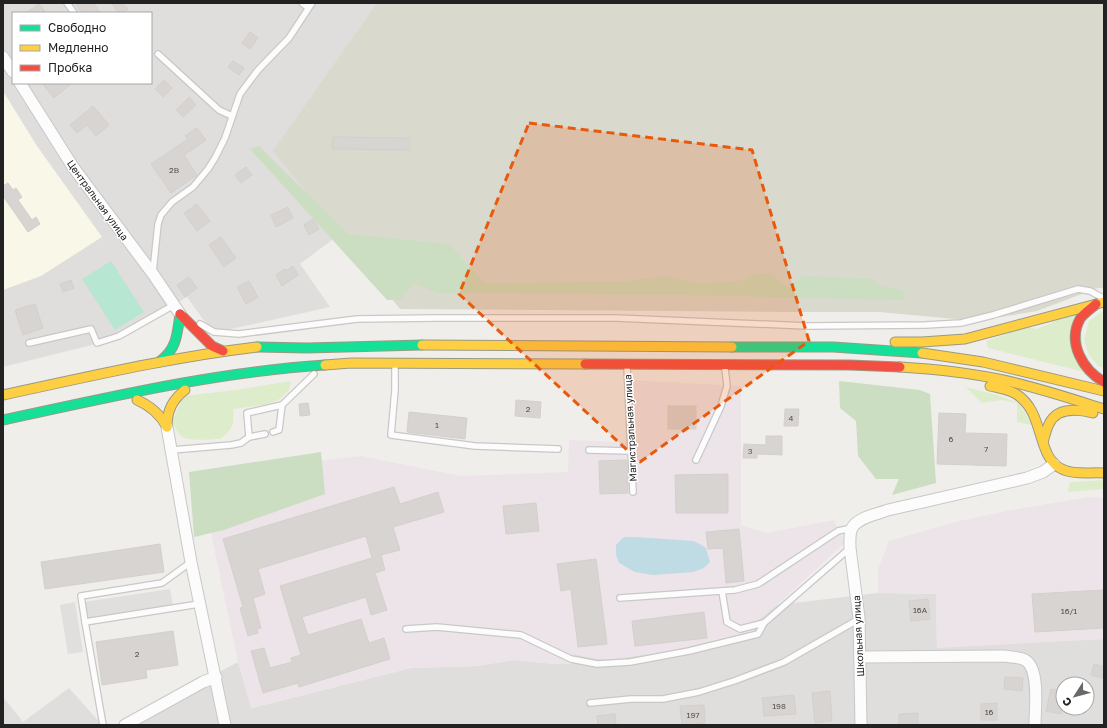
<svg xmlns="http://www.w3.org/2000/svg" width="1107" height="728" font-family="'Golos Text',sans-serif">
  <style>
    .residential { fill: #dfdedc; fill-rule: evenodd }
    .industrial { fill: #ede4e9 }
    .education { fill: #f8f7e8 }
    .construction { fill: #d9d9cd }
    .grass { fill: #ddeccb }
    .forest { fill: #cbdec1 }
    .pitch { fill: #b7e6d2 }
    .parking { fill: #e0dfde }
    .water { fill: #bfdbe3 }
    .building { fill: #d7d4d2; stroke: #d3d0cc }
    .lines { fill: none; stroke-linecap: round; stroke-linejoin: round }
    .lane-casing { stroke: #c9c8c7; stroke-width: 8 }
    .street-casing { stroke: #c9c8c7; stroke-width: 13 }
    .fast-casing { stroke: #999a82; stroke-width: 11 }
    .slow-casing { stroke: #999a82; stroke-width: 11 }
    .jam-casing { stroke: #999a82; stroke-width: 11 }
    .lane { stroke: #fdfcfc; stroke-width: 5.5 }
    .street { stroke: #fdfcfc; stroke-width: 11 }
    .fast { stroke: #16e098; stroke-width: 9 }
    .slow { stroke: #ffcf43; stroke-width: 9 }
    .jam { stroke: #f24e42; stroke-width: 9 }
    .marked { fill: #e8590c; fill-opacity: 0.2; stroke: #e8590c; stroke-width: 3; stroke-dasharray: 8 5; stroke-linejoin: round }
    .labels { text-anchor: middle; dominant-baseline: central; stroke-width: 3; stroke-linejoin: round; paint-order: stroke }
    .number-label { font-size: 8px; fill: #4f4e4e }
    .street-label { font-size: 10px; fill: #222; stroke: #fff }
  </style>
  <rect width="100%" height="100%" fill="#f0eeeb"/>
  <!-- residential -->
  <g class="residential">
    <path d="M3,3H379L340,234L300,264L330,307L213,333L187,297L120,338L3,367ZM13,13H151V83H13Z"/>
    <path d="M878,593L936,594L937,647L1104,639V725H117L238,662L252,708L411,668L476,666L515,660L554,664H571L574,654L599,659H613L664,652L754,631V623L777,605ZM1063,684H1087V708H1063Z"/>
    <polygon points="69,688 102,725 3,725 3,697 23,722"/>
  </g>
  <!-- industrial -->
  <g class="industrial">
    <polygon points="626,380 741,386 741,525 766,533 834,520 845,543 777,605 754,623 754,631 664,652 613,659 599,659 574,654 571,664 554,664 515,660 476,666 411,668 251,708 238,662 212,538 209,474 361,456 461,476 568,472 569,440 625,442"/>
    <polygon points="1088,497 1104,498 1104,639 937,648 936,594 878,593 878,569 889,541 955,522 1011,510"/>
  </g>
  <!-- education -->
  <polygon class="education" points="3,91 37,146 102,237 41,276 3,290"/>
  <!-- construction -->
  <polygon class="construction" points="377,3 1104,3 1104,288 1098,288 1037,311 977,321 879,312 790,312 400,309 273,151"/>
  <!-- grass -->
  <g class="grass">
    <polygon points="1080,310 1084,372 988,348 986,341 1027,327 1037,329"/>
    <polygon points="1103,311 1104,311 1104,367 1099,367 1089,355 1084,340 1089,321"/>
    <path d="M290,381C293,389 282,399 274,402C261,406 246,407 233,409C235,426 232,429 220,439C210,439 189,442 181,436C177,433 175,427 172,422L183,396L236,390Z"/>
    <polygon points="966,387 997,395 1019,403 1032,425 1017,422 1017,403 1002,400 982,403"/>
    <polygon points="1104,480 1104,489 1068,492 1070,482"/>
  </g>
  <!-- forest -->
  <g class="forest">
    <polygon points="259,146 348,234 449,244 484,283 628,281 664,276 700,283 739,281 755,274 771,273 787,287 804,276 871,279 881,286 903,290 904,300 680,295 438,293 414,283 400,300 387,300 250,149"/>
    <polygon points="839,381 920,390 930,394 936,483 892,495 899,479 876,479 858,456 856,421 840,408"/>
    <polygon points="321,452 325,494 224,530 194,537 189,472"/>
  </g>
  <!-- pitch -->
  <polygon class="pitch" points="111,261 144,312 115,330 82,279"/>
  <!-- parking -->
  <g class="parking">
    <polygon points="170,589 173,605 86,618 84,602"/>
    <polygon points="75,602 83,652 68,654 60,605"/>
  </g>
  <!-- water -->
  <polygon class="water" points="624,537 635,537 694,541 706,548 710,562 704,568 693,572 653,575 635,572 619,563 616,555 616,545"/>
  <!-- building -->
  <g class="building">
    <polygon points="75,3 93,3 101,13 82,13"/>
    <polygon points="111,3 123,3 128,9 123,13 119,13"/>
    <polygon points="39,4 46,13 26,13"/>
    <polygon points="250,32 258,38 250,49 242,43"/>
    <polygon points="233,61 244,68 239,75 228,67"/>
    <polygon points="164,80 172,88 163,97 155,89"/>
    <polygon points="42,83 72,83 54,98"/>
    <polygon points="189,97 196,105 183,117 176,110"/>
    <polygon points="93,106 109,125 96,136 87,125 77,133 70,125"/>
    <polygon points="197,128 206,140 184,155 197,175 171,193 151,164 188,139 185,136"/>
    <polygon points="333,137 410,138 410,150 332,149"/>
    <polygon points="246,167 252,175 241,183 235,175"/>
    <polygon points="8,183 13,190 16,188 22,197 18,200 32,220 36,217 40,224 28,232 3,196 3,186"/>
    <polygon points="197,204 210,221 197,231 184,213"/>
    <polygon points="288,207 293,218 276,227 271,215"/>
    <polygon points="313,219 319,229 309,235 304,225"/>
    <polygon points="221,237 236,258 224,267 209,245"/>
    <polygon points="293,266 298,275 282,286 276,275 285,269 286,271"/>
    <polygon points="189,277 197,288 185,297 177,285"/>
    <polygon points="71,280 74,288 63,292 60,284"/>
    <polygon points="249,281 258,297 246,304 237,287"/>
    <polygon points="35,304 43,328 23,335 15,310"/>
    <polygon points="516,400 541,402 540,418 515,416"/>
    <polygon points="308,403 310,415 300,416 299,404"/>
    <rect x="668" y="406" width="28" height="23"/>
    <polygon points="785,409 799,409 798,426 784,426"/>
    <polygon points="409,412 467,418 465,439 407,432"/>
    <polygon points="939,413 966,414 965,433 1007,434 1006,466 937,464"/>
    <polygon points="766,436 782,436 782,455 757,454 757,458 743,458 744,444 766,445"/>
    <polygon points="627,460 628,493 600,494 599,461"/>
    <polygon points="728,474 728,513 676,513 675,475"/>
    <polygon points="394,487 400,504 438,492 444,512 393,527 400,550 381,555 385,570 375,573 387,610 371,615 366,597 302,617 308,635 361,619 369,643 384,638 390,659 299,687 298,683 263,693 251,651 264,648 270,668 292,662 291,658 301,655 280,586 372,558 366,536 258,569 265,594 253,598 261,628 257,629 258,633 248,636 240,608 243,607 223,539"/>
    <polygon points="536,503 539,531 506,534 503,506"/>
    <polygon points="739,529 744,581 726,583 723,548 708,549 706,532"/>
    <polygon points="160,544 164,572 45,589 41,562"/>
    <polygon points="596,559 607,644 578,647 571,589 561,591 557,564"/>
    <polygon points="1104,590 1104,628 1035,632 1032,594"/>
    <polygon points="928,599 930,619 911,621 909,601"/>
    <polygon points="704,612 707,638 635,646 632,621"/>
    <polygon points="173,631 178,665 146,670 147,678 102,685 96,642"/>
    <polygon points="1094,664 1104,667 1103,678 1091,675"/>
    <polygon points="1005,677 1023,678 1022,691 1004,689"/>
    <polygon points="1051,689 1063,692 1063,705 1061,714 1046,711"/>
    <polygon points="830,691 832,721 815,723 812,693"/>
    <polygon points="794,695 796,714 764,716 762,698"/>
    <polygon points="997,703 997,720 981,720 981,704"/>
    <polygon points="704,705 705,723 682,725 680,706"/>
    <polygon points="918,713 918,725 899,725 899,714"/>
    <polygon points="615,714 616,725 598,725 597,716"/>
  </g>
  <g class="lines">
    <!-- lane casing -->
    <g class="lane-casing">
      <g id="lane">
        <polyline points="67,3 74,13"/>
        <polyline points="302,3 308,8"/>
        <polyline points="158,54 219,110 232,116"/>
        <polyline points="153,272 158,224 161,215 172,202 193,187 208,169 215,158 225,138 240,94 258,70 289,38 312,3"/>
        <polyline points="200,324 214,332 239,334 357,319 437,318 616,318 807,326 925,325 961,323 993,315 1078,289 1090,291 1103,298"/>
        <polyline points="29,343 91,329 97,343 119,336 174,305"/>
        <polyline points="627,367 633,492"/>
        <polyline points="395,369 395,390 391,435 475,446 558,449"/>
        <polyline points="273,432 279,430 282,405 314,374"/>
        <polyline points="249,437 247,413 282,405"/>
        <polyline points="172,450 231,445 241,443 249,437 265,434"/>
        <polyline points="589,450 630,451"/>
        <polyline points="696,460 721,406 727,386 725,368"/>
        <polyline points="722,591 727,622 740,629 764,623"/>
        <polyline points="620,598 735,590 758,584 838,531 852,528"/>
        <polyline points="85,622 81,596 162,583 191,562"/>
        <polyline points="406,629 437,627 521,635 571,659 597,664 630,662 689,651 758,634 764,623 850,548"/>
        <polyline points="590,703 631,699 663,699 699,692 734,681 784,662 859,619"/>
        <polyline points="103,725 85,622 199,604"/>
      </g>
    </g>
    <!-- street casing -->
    <g class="street-casing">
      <g id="street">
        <polyline points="3,57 13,72"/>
        <polyline points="20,83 73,167 153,274 180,314"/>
        <polyline points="167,427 191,562 225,725"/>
        <path d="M860,657L1004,656C1010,657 1019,657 1025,660C1040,668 1035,709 1035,725"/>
        <polyline points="125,725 203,682 216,677"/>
        <path d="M861,725L859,618L850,548C850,541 849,534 852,528C858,517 878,514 888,510L1027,478L1043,472L1054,464"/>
      </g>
    </g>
    <!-- fast casing -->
    <g class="fast-casing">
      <g id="fast">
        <polyline points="257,347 307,348 422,345"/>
        <polyline points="732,347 833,347 922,353"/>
        <path d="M159,362C177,349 177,335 180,314"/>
        <path d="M3,420C110,397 216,372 325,365"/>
      </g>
    </g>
    <!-- slow casing -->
    <g class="slow-casing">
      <g id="slow">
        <polyline points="895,342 922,342 965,339 1104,302"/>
        <polyline points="422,345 732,347"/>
        <polyline points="922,353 983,362 1104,391"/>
        <polyline points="325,365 351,363 585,364"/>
        <path d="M900,367C933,369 965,372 998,379C1034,386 1069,398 1104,409"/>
        <path d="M990,386C999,388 1008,389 1016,394C1046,412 1035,459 1064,470C1076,475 1091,472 1104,473"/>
        <path d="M3,395C87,377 172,357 257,347"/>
        <path d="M137,400C151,406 160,414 167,427"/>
        <path d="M167,427C167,411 172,400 185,390"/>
        <path d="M1043,442C1045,436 1046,430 1049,424C1057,407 1077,409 1093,413"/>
      </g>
    </g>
    <!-- jam casing -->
    <g class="jam-casing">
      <g id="jam">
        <path d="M1096,304C1091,309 1084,313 1080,319C1067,343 1083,370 1104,382"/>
        <polyline points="180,314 212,346 223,351"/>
        <polyline points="585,364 849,365 900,367"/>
      </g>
    </g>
    <!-- lane -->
    <use href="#lane" class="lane"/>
    <!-- street -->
    <use href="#street" class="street"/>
    <!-- fast -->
    <use href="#fast" class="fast"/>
    <!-- slow -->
    <use href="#slow" class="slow"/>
    <!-- jam -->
    <use href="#jam" class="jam"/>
  </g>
  <!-- marked area -->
  <path class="marked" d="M529,123L752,150L809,341L640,462L459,294Z"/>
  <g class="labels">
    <!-- number labels -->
    <g class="number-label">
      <text x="174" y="170">2В</text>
      <text x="528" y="409">2</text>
      <text x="791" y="418">4</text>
      <text x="437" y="425">1</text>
      <text x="951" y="439">6</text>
      <text x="986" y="449">7</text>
      <text x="750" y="451">3</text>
      <text x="920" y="610">16А</text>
      <text x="1069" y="611">16/1</text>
      <text x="137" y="654">2</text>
      <text x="779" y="706">198</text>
      <text x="989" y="712">16</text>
      <text x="693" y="715">197</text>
    </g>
    <!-- street labels -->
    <g class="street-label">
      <text transform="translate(98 200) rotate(54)">Центральная улица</text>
      <text transform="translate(630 428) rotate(-93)">Магистральная улица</text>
      <text transform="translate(858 636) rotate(-93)">Школьная улица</text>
    </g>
  </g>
  <!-- border -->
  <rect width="1107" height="728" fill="none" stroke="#222222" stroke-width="8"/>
  <!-- legend -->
  <rect x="12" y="12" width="140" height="72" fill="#ffffff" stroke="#a7a7a7"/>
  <rect x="20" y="25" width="20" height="6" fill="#16e098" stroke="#a7a7a7"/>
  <text x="48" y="32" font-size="12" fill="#222222">Свободно</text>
  <rect x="20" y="45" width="20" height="6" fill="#ffcf43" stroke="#a7a7a7"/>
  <text x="48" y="52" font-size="12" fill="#222222">Медленно</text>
  <rect x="20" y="65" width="20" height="6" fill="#f24e42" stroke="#a7a7a7"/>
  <text x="48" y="72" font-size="12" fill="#222222">Пробка</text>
  <!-- north arrow -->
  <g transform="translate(1075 696) rotate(234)"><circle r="19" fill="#ffffff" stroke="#a7a7a7"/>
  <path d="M0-3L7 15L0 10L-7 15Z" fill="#6a6968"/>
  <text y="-6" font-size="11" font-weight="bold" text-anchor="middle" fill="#222222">С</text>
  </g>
</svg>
